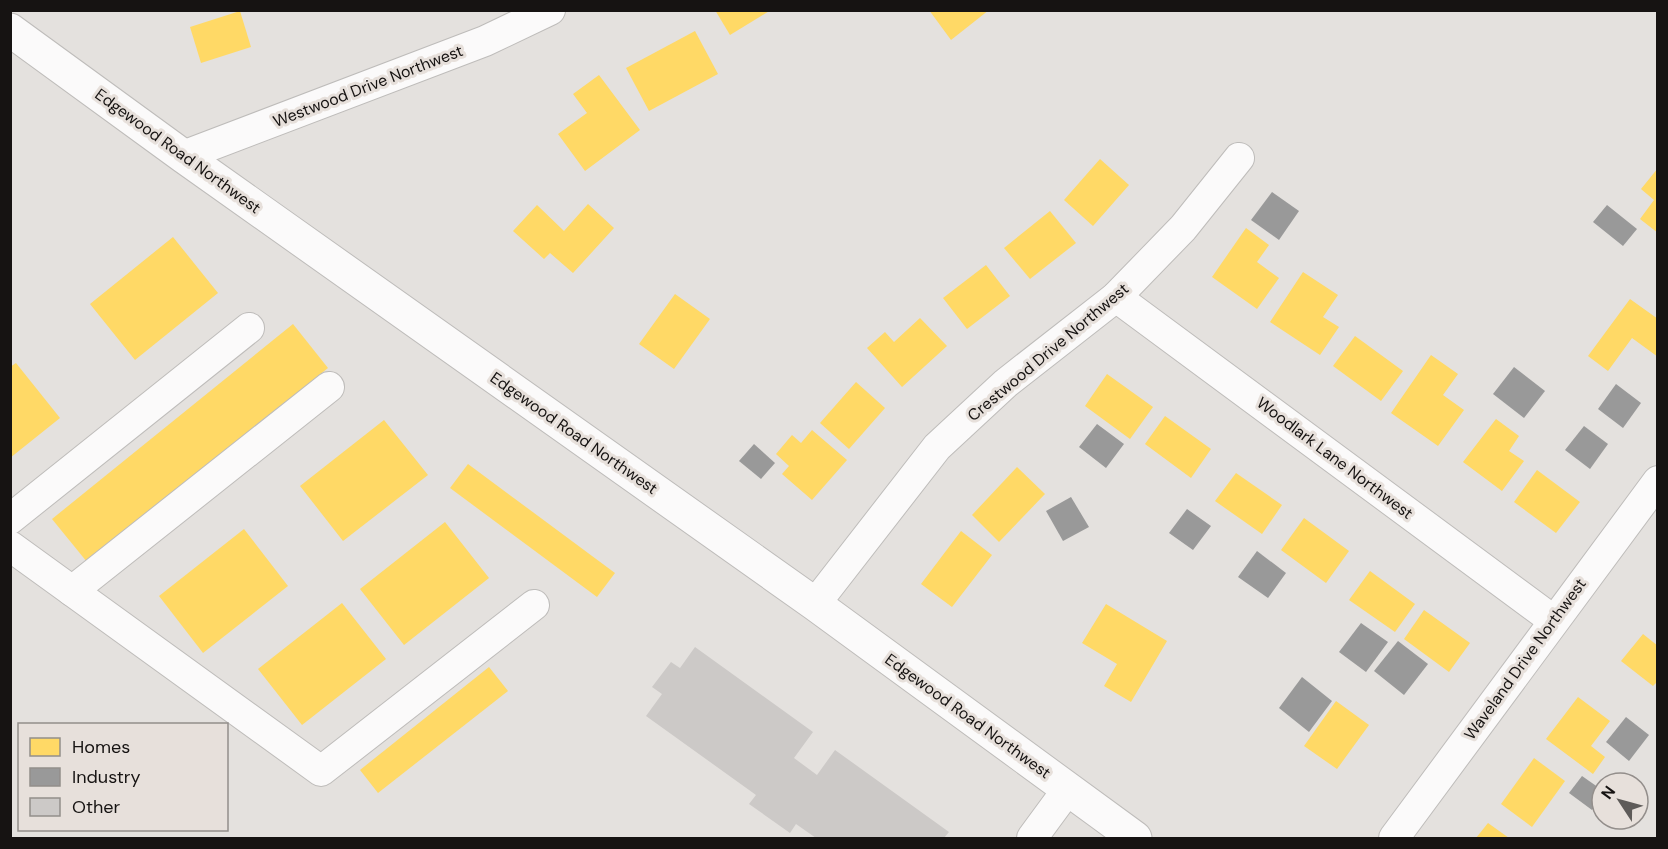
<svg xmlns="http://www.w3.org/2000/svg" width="1668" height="849" font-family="'DM Sans',sans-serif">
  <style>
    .homes { fill: #ffd966 }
    .industry { fill: #999 }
    .building { fill: #ccc9c7 }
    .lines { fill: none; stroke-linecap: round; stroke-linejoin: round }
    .minor-casing { stroke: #bebcba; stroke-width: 32 }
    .major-casing { stroke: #bebcba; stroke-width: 35 }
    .minor { stroke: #fbfafa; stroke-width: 30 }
    .major { stroke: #fbfafa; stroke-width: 33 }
    .labels { text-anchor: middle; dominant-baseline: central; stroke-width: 6; stroke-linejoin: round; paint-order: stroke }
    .street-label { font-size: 16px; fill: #161312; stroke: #e7e0db }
  </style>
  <rect width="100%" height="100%" fill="#e4e1de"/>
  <!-- homes -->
  <g class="homes">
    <polygon points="715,10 771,10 730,35"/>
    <polygon points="929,10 989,10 951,40"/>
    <polygon points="240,11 251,47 201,63 190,27"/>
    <polygon points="695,31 718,74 649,111 626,68"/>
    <polygon points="599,75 640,130 585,171 558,134 587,113 573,94"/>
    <polygon points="1100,159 1129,185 1093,226 1064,200"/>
    <polygon points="1658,168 1658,233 1640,219 1654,200 1641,189"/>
    <polygon points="588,204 614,228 573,273 550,253 544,259 513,231 537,205 564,231"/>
    <polygon points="1050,211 1076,243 1030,279 1004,248"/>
    <polygon points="1246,228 1269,245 1257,262 1279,278 1257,309 1212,277"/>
    <polygon points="173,237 218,293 135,360 90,304"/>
    <polygon points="986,265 1010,296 967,329 943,298"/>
    <polygon points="1303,272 1338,295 1323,317 1339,327 1320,355 1270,322"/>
    <polygon points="675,294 710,319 674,369 639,344"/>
    <polygon points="1630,299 1658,319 1658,357 1632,338 1608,371 1588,356"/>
    <polygon points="920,318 947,346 902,387 867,348 885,332 894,342"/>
    <polygon points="293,324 328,368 87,562 52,519"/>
    <polygon points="1355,336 1403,371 1381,401 1333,366"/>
    <polygon points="1431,355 1458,374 1443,395 1464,410 1438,446 1391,413"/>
    <polygon points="16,363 60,418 10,458 10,367"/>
    <polygon points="1107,374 1153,407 1130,439 1085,406"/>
    <polygon points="856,382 885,408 849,449 820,423"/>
    <polygon points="1165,416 1211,449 1191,478 1145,444"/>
    <polygon points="1496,419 1519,436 1509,451 1524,461 1502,491 1463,462"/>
    <polygon points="384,420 428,475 343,541 300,486"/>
    <polygon points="812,430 847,460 812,500 782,474 789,466 776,454 792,435 801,443"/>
    <polygon points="468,464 615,573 597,597 450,488"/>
    <polygon points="1017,467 1045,494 999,542 972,515"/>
    <polygon points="1537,470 1580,502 1556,533 1514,502"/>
    <polygon points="1236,473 1282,505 1262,534 1215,501"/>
    <polygon points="1304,518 1349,551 1326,583 1281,550"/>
    <polygon points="445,522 489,578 404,645 360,589"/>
    <polygon points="244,529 288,586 203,653 159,596"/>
    <polygon points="961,531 992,555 952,607 921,584"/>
    <polygon points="1370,571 1415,604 1395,632 1349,600"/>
    <polygon points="342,603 386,659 302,725 258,669"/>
    <polygon points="1106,604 1167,641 1131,702 1104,686 1117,664 1082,643"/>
    <polygon points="1424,610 1470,643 1449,672 1404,639"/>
    <polygon points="1643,634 1658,646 1658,681 1653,686 1621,661"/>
    <polygon points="489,667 508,691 378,793 360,770"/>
    <polygon points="1578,697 1610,721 1591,746 1605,757 1593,774 1546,739"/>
    <polygon points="1336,701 1369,725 1337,769 1304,746"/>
    <polygon points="1534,758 1565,781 1532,827 1501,804"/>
    <polygon points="1488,823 1509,838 1476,838"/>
  </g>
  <!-- industry -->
  <g class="industry">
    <polygon points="1272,192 1299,211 1279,240 1251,220"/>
    <polygon points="1607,205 1637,229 1623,246 1593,222"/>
    <polygon points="1514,367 1545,391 1524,418 1493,394"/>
    <polygon points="1616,384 1641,403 1623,428 1598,409"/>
    <polygon points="1097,424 1124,444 1106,468 1079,447"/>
    <polygon points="1584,426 1608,444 1590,469 1565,450"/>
    <polygon points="754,444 775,463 761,479 739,461"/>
    <polygon points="1071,497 1089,527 1063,541 1046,511"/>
    <polygon points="1187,509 1211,526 1193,550 1169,533"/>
    <polygon points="1257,551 1286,573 1268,598 1238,577"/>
    <polygon points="1361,623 1388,642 1366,672 1339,652"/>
    <polygon points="1398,641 1428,664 1404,695 1374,671"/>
    <polygon points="1302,677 1332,701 1309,732 1279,708"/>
    <polygon points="1626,717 1649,735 1629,761 1606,742"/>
    <polygon points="1582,776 1602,790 1602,797 1592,810 1569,793"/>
  </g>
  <!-- building -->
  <polygon class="building" points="695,647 813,732 794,758 817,775 835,750 949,832 944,838 816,838 796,824 790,833 749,804 756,795 646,716 662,694 652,687 671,662 680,668"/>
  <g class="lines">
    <!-- minor casing -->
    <g class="minor-casing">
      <g id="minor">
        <polyline points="183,156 485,41 550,10"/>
        <polyline points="1116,297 1553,620"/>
        <polyline points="10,519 249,328"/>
        <polyline points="10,546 321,771 534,605"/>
        <polyline points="72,591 329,387"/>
        <polyline points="815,604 937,447 1006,383 1116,297 1183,228 1239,158"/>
        <polyline points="1032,838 1068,789"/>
        <polyline points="1394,838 1658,481"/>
      </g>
    </g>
    <!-- major casing -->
    <g class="major-casing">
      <polyline id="major" points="10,30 183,156 815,604 1135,838"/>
    </g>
    <!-- minor -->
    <use href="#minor" class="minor"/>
    <!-- major -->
    <use href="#major" class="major"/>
  </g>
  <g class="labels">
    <!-- street labels -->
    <g class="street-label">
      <text transform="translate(368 86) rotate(-21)">Westwood Drive Northwest</text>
      <text transform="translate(178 151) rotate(36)">Edgewood Road Northwest</text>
      <text transform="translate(1048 352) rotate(-40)">Crestwood Drive Northwest</text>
      <text transform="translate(574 433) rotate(35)">Edgewood Road Northwest</text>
      <text transform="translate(1335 458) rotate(37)">Woodlark Lane Northwest</text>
      <text transform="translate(1525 659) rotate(-54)">Waveland Drive Northwest</text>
      <text transform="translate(968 716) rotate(36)">Edgewood Road Northwest</text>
    </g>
  </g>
  <!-- border -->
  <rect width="1668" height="849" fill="none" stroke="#161312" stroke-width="24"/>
  <!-- legend -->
  <rect x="18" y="723" width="210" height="108" fill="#e7e0db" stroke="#938e8b" stroke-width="1.5"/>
  <rect x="30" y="738" width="30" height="18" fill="#ffd966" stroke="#938e8b" stroke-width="1.5"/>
  <text x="72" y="753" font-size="18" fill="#161312">Homes</text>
  <rect x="30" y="768" width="30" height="18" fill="#999999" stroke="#938e8b" stroke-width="1.5"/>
  <text x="72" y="783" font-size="18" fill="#161312">Industry</text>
  <rect x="30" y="798" width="30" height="18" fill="#ccc9c7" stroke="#938e8b" stroke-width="1.5"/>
  <text x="72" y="813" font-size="18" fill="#161312">Other</text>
  <!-- north arrow -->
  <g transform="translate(1620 801) rotate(306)"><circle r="28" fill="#e7e0db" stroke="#938e8b" stroke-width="1.5"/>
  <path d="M0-4.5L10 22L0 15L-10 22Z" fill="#5e5b59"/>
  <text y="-9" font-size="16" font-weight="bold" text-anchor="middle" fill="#161312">N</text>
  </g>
</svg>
